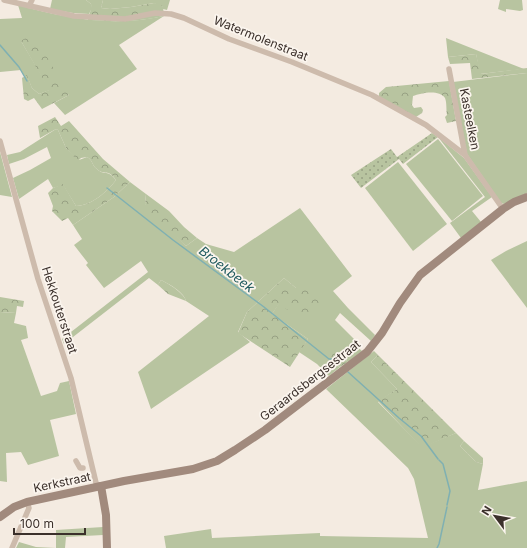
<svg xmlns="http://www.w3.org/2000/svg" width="527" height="548" font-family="Inter,sans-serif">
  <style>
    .grass { fill: #b8c4a0 }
    .forest { fill: url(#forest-crowns) }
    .park { fill: url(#park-dots) }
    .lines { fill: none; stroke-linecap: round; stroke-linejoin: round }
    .stream { stroke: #7fb0b2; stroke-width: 1.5 }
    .street { stroke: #cdbbac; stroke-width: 5.5 }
    .secondary { stroke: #a18a7d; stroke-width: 8 }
    .labels { text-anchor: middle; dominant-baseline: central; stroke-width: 3.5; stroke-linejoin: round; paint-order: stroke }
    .street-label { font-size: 12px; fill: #3b302b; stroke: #fbf5ee }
    .water-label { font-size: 13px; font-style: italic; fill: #1f5a5e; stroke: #fbf5ee }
  </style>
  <defs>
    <pattern id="forest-crowns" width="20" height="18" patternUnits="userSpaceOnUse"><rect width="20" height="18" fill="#b8c4a0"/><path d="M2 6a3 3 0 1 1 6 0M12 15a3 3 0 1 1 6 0" fill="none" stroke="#97a083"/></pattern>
    <pattern id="park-dots" width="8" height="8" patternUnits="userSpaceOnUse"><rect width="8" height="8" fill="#b8c4a0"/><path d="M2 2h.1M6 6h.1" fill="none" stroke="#97a083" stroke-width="1.8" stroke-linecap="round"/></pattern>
  </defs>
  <rect width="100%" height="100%" fill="#f4ebe1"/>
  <!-- grass -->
  <g class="grass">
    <polygon points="52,0 86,0 91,4 92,8 89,14 73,13 50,9"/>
    <polygon points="103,0 170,0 167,10 163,9 163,7 154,3 131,7 110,9 101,8"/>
    <polygon points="500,0 522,0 523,10 520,11 506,9 506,12 498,9"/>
    <path d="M18,5C68,19 113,27 164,16L119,45L137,69L65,115L54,103L69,95L21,41L50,90L39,94L32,88L27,76L25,77L21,70L0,72V19L22,18Z"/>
    <polygon points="446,38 524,69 480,74 476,54 448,57"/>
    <polygon points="527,73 527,193 504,204 501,203 467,154 453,82"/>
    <path d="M56,129L58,130L66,148L79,160L87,157C93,160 92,166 97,169C104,176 108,169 116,180C108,191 91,206 76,206L63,185L53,188L48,179L19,199L13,178L30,170L51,158L47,147L24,159L9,164L7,155L20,152Z"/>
    <polygon points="438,137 464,158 492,197 472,211 481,222 461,238 450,223 485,197"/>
    <polygon points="438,139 483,196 452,221 406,164"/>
    <polygon points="0,152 12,197 0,195"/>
    <polygon points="398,162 447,224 413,251 365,188"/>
    <path d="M130,182L146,194L145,204L186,246L197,238L206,244L234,252L300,208L352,276L333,291L348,308L375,335L371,341L340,313L335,320L356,341L353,343L362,351L348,362L343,356L336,352L329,362L340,367L329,376L317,364L299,352L308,339L272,314L279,303L296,288L284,278L247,312L238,332L250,342L151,409L138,372L209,316L186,301C184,292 169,284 161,280L158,285L149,278L64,344L62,339L148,272L141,261L104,288L86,265L88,263L74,245L82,239L73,225L114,197Z"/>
    <polygon points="527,241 527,308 491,260 506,251"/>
    <polygon points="0,306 0,312 16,313 14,323 26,326 28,338 21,340 41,396 57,391 60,383 69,381 76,414 50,420 59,456 28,465 21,452 6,453 7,482 0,481"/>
    <polygon points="374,351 378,355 371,362 397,389 378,402 422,447 456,433 464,441 460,446 476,462 483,464 478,490 527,481 527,548 166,548 164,536 211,529 212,538 320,533 320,536 428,538 414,479 408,468 326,389"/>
    <polygon points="103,527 103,535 66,537 65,548 16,548 19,542 36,547 56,548 56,530"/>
  </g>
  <!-- forest -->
  <g class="forest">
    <path d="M86,0H103L101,8L110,9L131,7L154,3L161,4L163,7L164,16C137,22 116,22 88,20C89,14 92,9 91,4Z"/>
    <polygon points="33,33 69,95 42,109 34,98 28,101 24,99 22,78 27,75 32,88 39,94 49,90 21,41"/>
    <polygon points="476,54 481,74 527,68 527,73 472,79 470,63 450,64 448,57"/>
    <path d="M449,81L456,121L447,123L445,117L447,115C446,110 447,103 445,98C439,89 421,93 413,96L412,105L414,108L421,107L423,110L422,113L416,117L379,97V93L386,87Z"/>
    <path d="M55,117L61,126L69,121L103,159L130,182L114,197L73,225L68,218L62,221L52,211L53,206L48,193L53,188L63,184L76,206C91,206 108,191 116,180C108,168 104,176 97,169C92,166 93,160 87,157L81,158L78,161L66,148L58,130L56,129L40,138L38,126Z"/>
    <polygon points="146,194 169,211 184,227 197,238 186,246 147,210 145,204"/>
    <polygon points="284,278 296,288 307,285 323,299 320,307 307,323 279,304 272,314 308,339 290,367 238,333 247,312"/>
    <path d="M161,280C169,284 184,293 186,301L168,294L158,285Z"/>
    <polygon points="0,297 24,301 23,307 17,306 16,313 0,312"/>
    <path d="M328,351C336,350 343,356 348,362L340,367L329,362L326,357Z"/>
    <polygon points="378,355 456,433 422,448 378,401 397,389 371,362"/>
    <polygon points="464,441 483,458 483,464 476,462 460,446"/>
  </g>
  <!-- park -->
  <polygon class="park" points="432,133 438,137 403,164 399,159 361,188 351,175 391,149 397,157"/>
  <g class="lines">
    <!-- stream -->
    <g class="stream">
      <polyline points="0,45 19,67 27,81"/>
      <polyline points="107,188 173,240 264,307 329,359 334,359 338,361"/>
      <polyline points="348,372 399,418 421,436 438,459"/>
      <polyline points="439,460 443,464 450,491 447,505"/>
      <polyline points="437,548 439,544 447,507"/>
    </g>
    <!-- street -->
    <g class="street">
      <polyline points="4,0 74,16 125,19 155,13 171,14 184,18 229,39 292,62 372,95 426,125 465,155"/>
      <polyline points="29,6 32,0"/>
      <polyline points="449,69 465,155 503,209"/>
      <polyline points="0,141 38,279 71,378 97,487"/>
      <polyline points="76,461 80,468 83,468"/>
      <polyline points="12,548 29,508 27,502"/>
    </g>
    <!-- secondary -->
    <g class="secondary">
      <polyline points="101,486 106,515 107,548"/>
      <polyline points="0,517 14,507 27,502 124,481 193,469 217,461 235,450 265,430 367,352 382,333 400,303 420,275 503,209 514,202 527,197"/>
    </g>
  </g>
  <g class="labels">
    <!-- street labels -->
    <g class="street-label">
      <text transform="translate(261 38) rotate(22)">Watermolenstraat</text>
      <text transform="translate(470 119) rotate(79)">Kasteelken</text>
      <text transform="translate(60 310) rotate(72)">Hekkouterstraat</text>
      <text transform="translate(310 380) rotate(-38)">Geraardsbergsestraat</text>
      <text transform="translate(62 482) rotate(-12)">Kerkstraat</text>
    </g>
    <!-- water labels -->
    <g class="water-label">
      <text transform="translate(227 269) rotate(38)">Broekbeek</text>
    </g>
  </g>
  <!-- north arrow -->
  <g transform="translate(495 516) rotate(302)" stroke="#fbf5ee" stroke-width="3" paint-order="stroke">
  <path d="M0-3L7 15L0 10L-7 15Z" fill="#3b302b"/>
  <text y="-6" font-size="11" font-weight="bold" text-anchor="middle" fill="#3b302b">N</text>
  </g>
  <!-- scale -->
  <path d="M14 528v6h71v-6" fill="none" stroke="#3b302b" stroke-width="2"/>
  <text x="20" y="528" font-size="12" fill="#3b302b" stroke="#fbf5ee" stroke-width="3" paint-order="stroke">100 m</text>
</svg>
